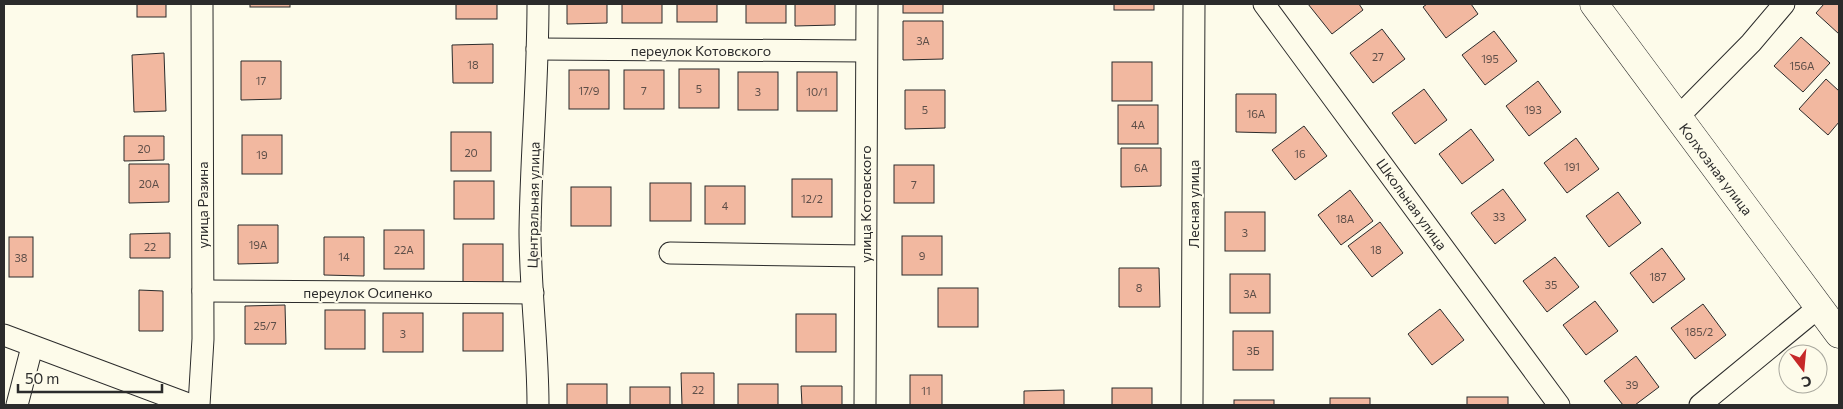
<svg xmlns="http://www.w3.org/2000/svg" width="1843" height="409" font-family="Commissioner,sans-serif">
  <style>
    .building { fill: #f2b8a0; stroke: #2b2b2b }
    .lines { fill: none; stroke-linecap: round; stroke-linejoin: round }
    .minor-casing { stroke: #2b2b2b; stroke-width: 23 }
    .major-casing { stroke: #2b2b2b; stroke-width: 29 }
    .minor { stroke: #fdfbea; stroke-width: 21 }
    .major { stroke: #fdfbea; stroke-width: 28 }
    .labels { text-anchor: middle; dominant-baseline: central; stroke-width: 4; stroke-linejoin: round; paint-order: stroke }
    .number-label { font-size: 11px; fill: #5d4e48 }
    .street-label { font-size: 14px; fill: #2b2b2b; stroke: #fdfbea }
  </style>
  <rect width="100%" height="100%" fill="#fdfbea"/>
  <!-- building -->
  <g class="building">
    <rect x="137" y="4" width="29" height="13"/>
    <rect x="250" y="4" width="40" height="3"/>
    <rect x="456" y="4" width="41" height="15"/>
    <polygon points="567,4 607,4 607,23 567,24"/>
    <rect x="622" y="4" width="40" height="19"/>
    <rect x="677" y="4" width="40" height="18"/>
    <rect x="746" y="4" width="40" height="19"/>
    <polygon points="795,4 835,4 835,25 795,26"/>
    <rect x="903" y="4" width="40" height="9"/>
    <rect x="1114" y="4" width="40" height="6"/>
    <polygon points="1308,4 1359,4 1363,10 1332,34"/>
    <polygon points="1427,4 1471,4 1478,14 1446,38 1423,7"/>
    <polygon points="1824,4 1839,4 1839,34 1816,13"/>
    <polygon points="903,21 943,21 943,59 903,60"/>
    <polygon points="1382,29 1405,59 1373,83 1350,53"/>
    <polygon points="1494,31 1517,61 1485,85 1462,55"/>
    <polygon points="1801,37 1830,63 1803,92 1774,66"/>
    <polygon points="493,44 493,83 453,83 452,45"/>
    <polygon points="164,53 166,111 134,112 132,55"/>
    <polygon points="241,61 281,61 281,99 241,100"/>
    <rect x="1112" y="62" width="40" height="39"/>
    <rect x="679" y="69" width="40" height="39"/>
    <rect x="569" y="70" width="40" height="39"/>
    <rect x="624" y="70" width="40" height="39"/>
    <rect x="738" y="72" width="40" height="38"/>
    <rect x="797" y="72" width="40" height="39"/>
    <polygon points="1826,79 1839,91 1839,122 1828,135 1799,109"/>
    <polygon points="1538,81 1561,112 1529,136 1506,106"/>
    <polygon points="1424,89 1447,120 1415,144 1392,113"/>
    <polygon points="905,90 945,90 945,128 905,129"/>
    <polygon points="1236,94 1276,94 1276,133 1236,132"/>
    <rect x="1118" y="105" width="40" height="39"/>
    <polygon points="1304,126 1327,156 1295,180 1272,150"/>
    <polygon points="1471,129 1494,160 1462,184 1439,154"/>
    <rect x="451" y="132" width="40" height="39"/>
    <rect x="242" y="135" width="40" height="39"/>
    <polygon points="124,136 164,136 164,160 124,161"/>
    <polygon points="1576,138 1599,169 1567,193 1544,163"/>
    <polygon points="1121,148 1161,148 1161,186 1121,187"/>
    <polygon points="129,164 169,164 169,202 129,203"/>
    <rect x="894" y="165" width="40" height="38"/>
    <rect x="792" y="179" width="40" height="38"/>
    <rect x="454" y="181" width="40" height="38"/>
    <rect x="650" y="183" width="41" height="38"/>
    <rect x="705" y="186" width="40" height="38"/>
    <rect x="571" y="187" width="40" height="39"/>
    <polygon points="1503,189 1526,220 1495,244 1471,213"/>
    <polygon points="1350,190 1373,221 1341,245 1318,215"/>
    <polygon points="1618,192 1641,223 1609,247 1586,216"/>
    <rect x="1225" y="212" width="40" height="39"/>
    <polygon points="1380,222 1403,253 1372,277 1348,246"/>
    <polygon points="238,225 278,225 278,263 238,264"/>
    <rect x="384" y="230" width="40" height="39"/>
    <polygon points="170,233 170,258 130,258 130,234"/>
    <rect x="902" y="236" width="40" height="39"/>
    <rect x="9" y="237" width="24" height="40"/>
    <polygon points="324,237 364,237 364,276 324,275"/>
    <rect x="463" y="244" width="40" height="39"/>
    <polygon points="1662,248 1685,279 1653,303 1630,273"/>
    <polygon points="1555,257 1579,287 1547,312 1523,281"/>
    <polygon points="1119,268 1159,268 1160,307 1119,307"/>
    <rect x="1230" y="274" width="40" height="39"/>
    <rect x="938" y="288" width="40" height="39"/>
    <polygon points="139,290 163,291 163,331 139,331"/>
    <polygon points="1595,301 1618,331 1586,355 1563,325"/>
    <polygon points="1703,304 1726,335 1695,359 1671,328"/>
    <polygon points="285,305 286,344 245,344 245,306"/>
    <polygon points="1440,309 1464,340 1432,365 1408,334"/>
    <rect x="325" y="310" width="40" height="39"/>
    <rect x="383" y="313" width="40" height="39"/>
    <rect x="463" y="313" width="40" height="38"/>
    <rect x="796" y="314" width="40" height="38"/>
    <rect x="1233" y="331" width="40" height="39"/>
    <polygon points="1636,356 1659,387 1635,405 1623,405 1604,381"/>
    <polygon points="681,373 714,373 714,405 682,405"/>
    <rect x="910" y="375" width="32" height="30"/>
    <rect x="567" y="384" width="40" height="21"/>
    <rect x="738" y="384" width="40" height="21"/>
    <polygon points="801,386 842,386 842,405 802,405"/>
    <rect x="630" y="387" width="40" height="18"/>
    <rect x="1112" y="388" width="40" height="17"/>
    <polygon points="1064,390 1064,405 1024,405 1024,391"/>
    <rect x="1467" y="397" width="41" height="8"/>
    <rect x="1330" y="398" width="40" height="7"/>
    <rect x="1234" y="400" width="40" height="5"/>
  </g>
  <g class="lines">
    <!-- minor casing -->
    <g class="minor-casing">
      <g id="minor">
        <path d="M538,4C538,80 531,155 530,231C530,289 538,347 538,405"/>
        <polyline points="1264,4 1559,405"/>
        <polyline points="537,49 865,51"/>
        <polyline points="1677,118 1751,43 1784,4"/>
        <polyline points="670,253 865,256"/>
        <polyline points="203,291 533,293"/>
        <polyline points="4,335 191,405"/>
        <polyline points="17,405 32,347"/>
        <polyline points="199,405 203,339 202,4"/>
        <polyline points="865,405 867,4"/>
        <polyline points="1192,405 1194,4"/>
        <polyline points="1700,405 1819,307"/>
      </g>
    </g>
    <!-- major casing -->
    <g class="major-casing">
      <polyline id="major" points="1594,4 1839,334"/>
    </g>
    <!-- minor -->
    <use href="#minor" class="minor"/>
    <!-- major -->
    <use href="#major" class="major"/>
  </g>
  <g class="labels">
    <!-- number labels -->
    <g class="number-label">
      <text x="923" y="40">3А</text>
      <text x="1378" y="56">27</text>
      <text x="1490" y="58">195</text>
      <text x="473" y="64">18</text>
      <text x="1802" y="65">156А</text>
      <text x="261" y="80">17</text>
      <text x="699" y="88">5</text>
      <text x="589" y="90">17/9</text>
      <text x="644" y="90">7</text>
      <text x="758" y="91">3</text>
      <text x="817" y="91">10/1</text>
      <text x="925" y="109">5</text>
      <text x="1533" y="109">193</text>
      <text x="1256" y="113">16А</text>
      <text x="1138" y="124">4А</text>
      <text x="144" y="148">20</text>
      <text x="471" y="152">20</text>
      <text x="1300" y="153">16</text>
      <text x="262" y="154">19</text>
      <text x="1572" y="166">191</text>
      <text x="1141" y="167">6А</text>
      <text x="149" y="183">20А</text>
      <text x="914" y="184">7</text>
      <text x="812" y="198">12/2</text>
      <text x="725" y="205">4</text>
      <text x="1499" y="216">33</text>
      <text x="1345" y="218">18А</text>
      <text x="1245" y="232">3</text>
      <text x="258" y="244">19А</text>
      <text x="150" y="246">22</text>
      <text x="404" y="249">22А</text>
      <text x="1376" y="249">18</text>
      <text x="922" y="255">9</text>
      <text x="344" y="256">14</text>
      <text x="21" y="257">38</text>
      <text x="1658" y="276">187</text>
      <text x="1551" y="284">35</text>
      <text x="1139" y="287">8</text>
      <text x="1250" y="293">3А</text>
      <text x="265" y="325">25/7</text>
      <text x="1699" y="331">185/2</text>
      <text x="403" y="333">3</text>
      <text x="1253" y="350">3Б</text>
      <text x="1632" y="384">39</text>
      <text x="698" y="389">22</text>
      <text x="926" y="390">11</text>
    </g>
    <!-- street labels -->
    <g class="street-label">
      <text x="701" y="50">переулок Котовского</text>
      <text transform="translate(1716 169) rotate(53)">Колхозная улица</text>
      <text transform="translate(865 204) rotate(-90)">улица Котовского</text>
      <text transform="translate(1193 204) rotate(-90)">Лесная улица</text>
      <text transform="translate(1412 204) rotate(54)">Школьная улица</text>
      <text transform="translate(202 205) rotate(-90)">улица Разина</text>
      <text transform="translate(533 205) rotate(-89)">Центральная улица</text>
      <text x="368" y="292">переулок Осипенко</text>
    </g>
  </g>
  <!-- border -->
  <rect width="1843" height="409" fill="none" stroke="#2b2b2b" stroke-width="10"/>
  <!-- north arrow -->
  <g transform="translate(1803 369) rotate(164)"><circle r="24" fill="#fdfbea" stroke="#a9a89e"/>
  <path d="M0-4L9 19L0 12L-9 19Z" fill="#c62828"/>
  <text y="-8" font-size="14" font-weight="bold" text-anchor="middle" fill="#2b2b2b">С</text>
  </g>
  <!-- scale -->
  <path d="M18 384v8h144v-8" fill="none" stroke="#2b2b2b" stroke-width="2.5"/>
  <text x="25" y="384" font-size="15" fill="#2b2b2b" stroke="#fdfbea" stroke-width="4" paint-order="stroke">50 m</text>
</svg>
